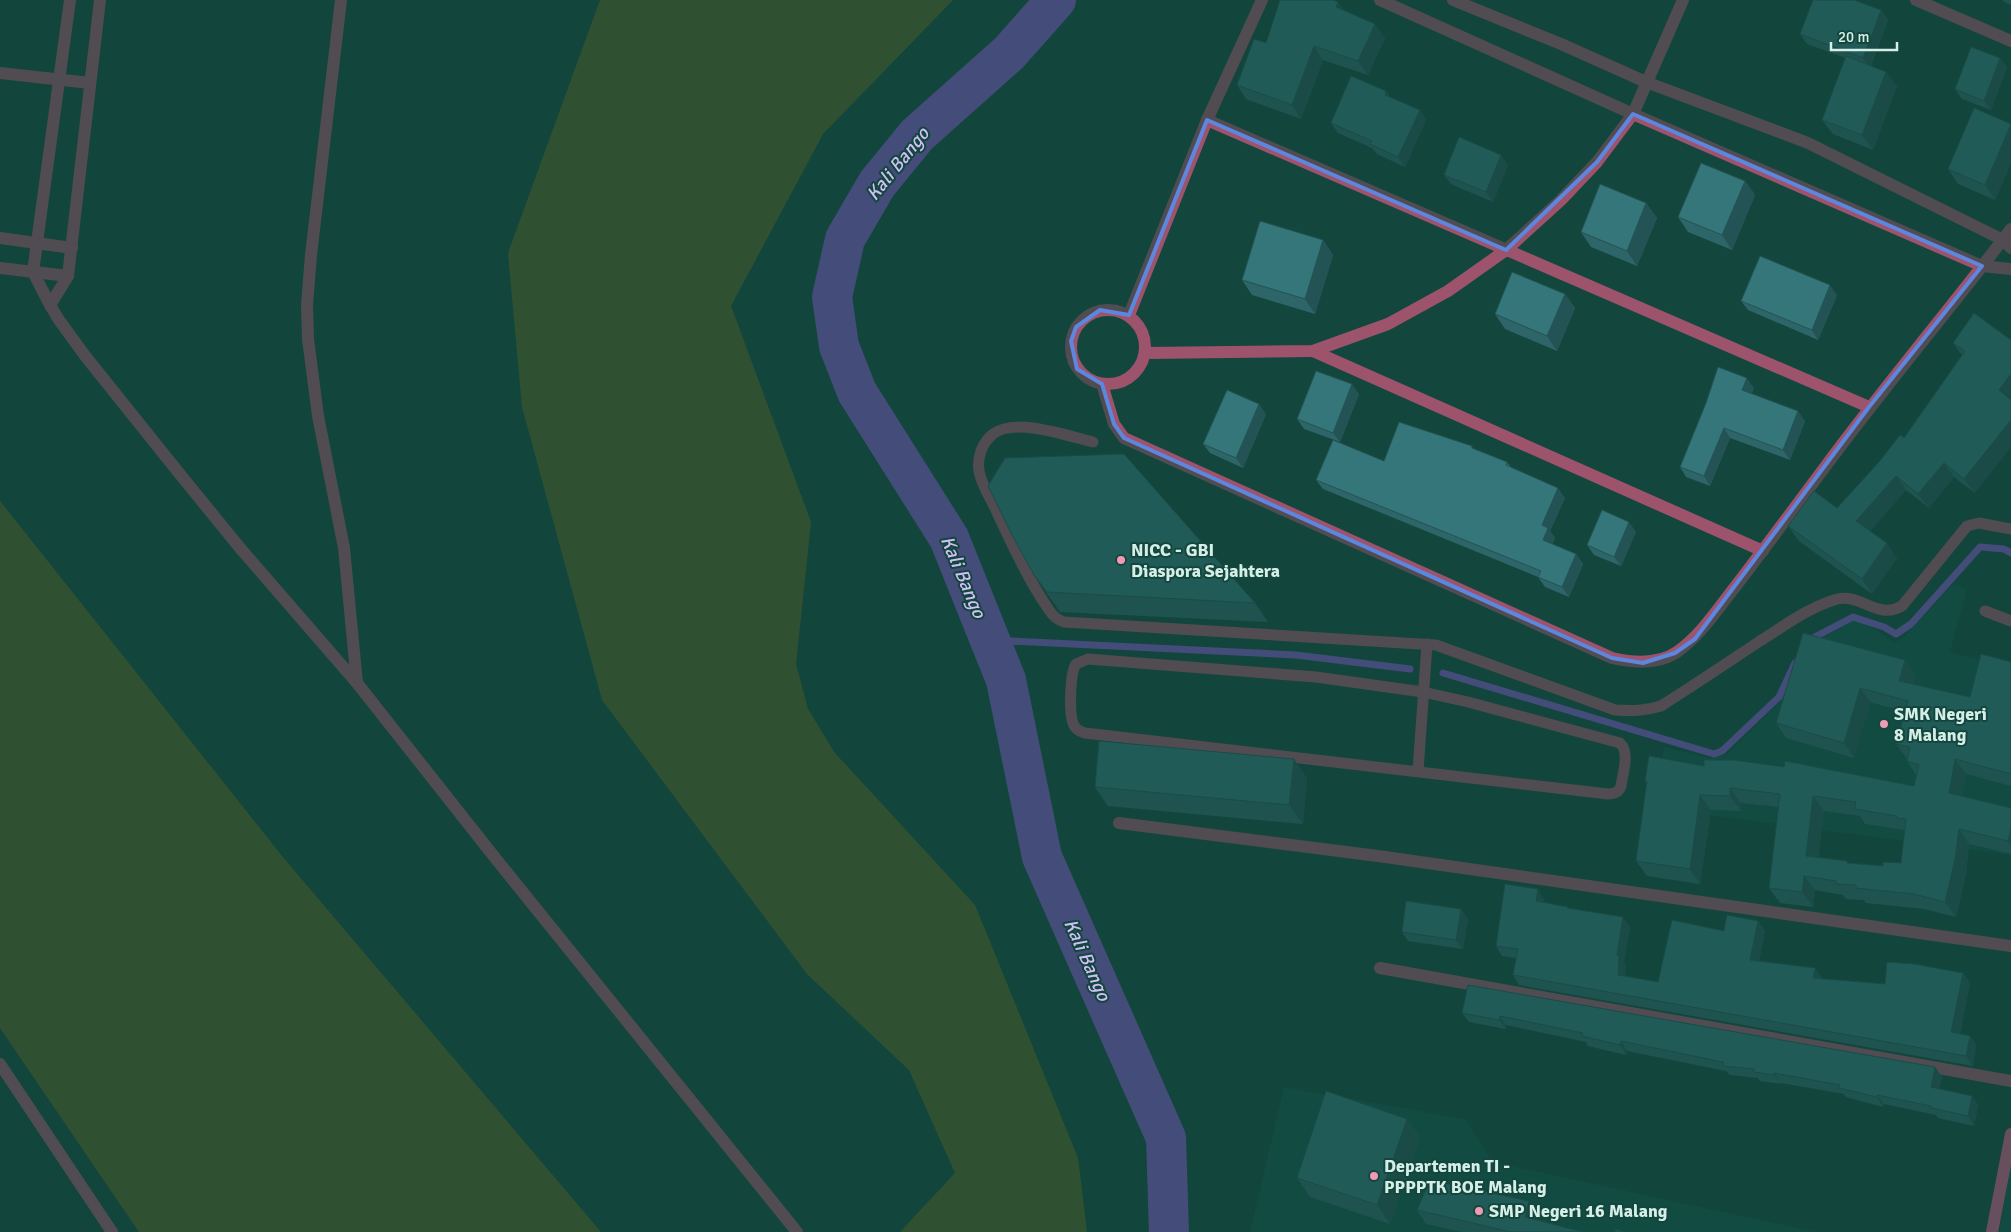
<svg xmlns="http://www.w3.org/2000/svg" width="2011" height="1232" font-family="Signika,sans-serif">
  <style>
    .built { fill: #105247 }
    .green { fill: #546024 }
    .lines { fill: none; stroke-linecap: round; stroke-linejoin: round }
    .stream { stroke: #8155c4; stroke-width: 7 }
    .river { stroke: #8155c4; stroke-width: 40 }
    .lane { stroke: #9e536d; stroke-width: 11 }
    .street { stroke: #9e536d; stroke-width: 12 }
    .secondary { stroke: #d15c87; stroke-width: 12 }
    .wall { fill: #2d6568; fill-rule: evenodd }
    .shaded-wall { fill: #245355 }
    .building { fill: #347679; stroke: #245355; fill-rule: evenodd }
    .marked { fill: none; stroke: #5d86de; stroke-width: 4; stroke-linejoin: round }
    .poi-dot { fill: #f09ab5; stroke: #13463d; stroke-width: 2 }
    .labels { text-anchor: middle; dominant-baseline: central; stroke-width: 4; stroke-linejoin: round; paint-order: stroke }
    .poi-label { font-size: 18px; font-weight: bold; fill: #d5efe8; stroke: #13463d; text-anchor: start }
    .water-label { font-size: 19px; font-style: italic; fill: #d0bff6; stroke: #13463d }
  </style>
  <rect width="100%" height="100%" fill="#13463d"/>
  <!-- built -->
  <g class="built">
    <polygon points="1954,583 1967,589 1950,652 2011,669 2011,855 1654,808 1664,747 1710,758 1727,754 1780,702 1804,649 1855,620 1869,625 1893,642 1901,640"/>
    <polygon points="1284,1087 1465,1119 1493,1162 1816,1232 1250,1232"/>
    <polygon points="2011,1164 2011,1232 1999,1232"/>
  </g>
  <!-- green -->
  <g class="green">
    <polygon points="600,0 953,0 823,134 731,306 811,522 796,664 808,709 834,752 975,905 1078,1158 1087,1232 900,1232 955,1173 909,1070 807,974 602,700 522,407 508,253"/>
    <polygon points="0,501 282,856 601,1232 139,1232 0,1028"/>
  </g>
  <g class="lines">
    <!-- stream -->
    <g class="stream">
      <polyline points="990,640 1296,655 1410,669"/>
      <polyline points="1809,640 1853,617 1884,627 1896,634 1911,624 1980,547 2004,549 2011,553"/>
      <polyline points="1443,673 1714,754 1722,751 1779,697 1795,663"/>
    </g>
    <!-- river -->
    <polyline class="river" points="1056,0 1009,53 917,135 877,184 845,239 832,297 839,346 857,392 949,538 1006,680 1042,857 1166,1138 1169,1232"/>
    <!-- lane -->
    <g class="lane">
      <path d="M1093,442C1068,436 1015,417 993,434C982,443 977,457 979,471C981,483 989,496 994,506C1011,542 1027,578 1049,610C1053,616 1057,620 1064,622L1436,645L1615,710C1632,711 1645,711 1661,706C1694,685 1727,663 1760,641C1784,626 1806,609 1834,600C1861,591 1876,621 1902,606L1967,526L1979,523L2011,529"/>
      <polyline points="1985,611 2011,621"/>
      <path d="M1088,659L1316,677L1423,692L1468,702L1620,743C1630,752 1623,773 1621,786C1619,792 1615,794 1608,794L1085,733C1082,732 1078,731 1075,727C1068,718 1070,673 1076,664Z"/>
      <polyline points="1418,771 1427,644"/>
    </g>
    <!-- street -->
    <g class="street">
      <polyline points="70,0 33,272 50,305 68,276 100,0"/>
      <polyline points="341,0 311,255 307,305 308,339 318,416 344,548 357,683"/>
      <polyline points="1380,0 1633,114 1982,266 2011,269"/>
      <polyline points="1453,0 1561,44 1646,82 1808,143 2003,240 2011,248"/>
      <polyline points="1916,0 2011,41"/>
      <polyline points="0,73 90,83"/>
      <polyline points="1207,120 1869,407"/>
      <polyline points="0,238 72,248"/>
      <polyline points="0,268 68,276"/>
      <polyline points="50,305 59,320 86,357 183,478 240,548 357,683 496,859 797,1232"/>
      <circle cx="1108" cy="347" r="37"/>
      <polyline points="1129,315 1207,120 1262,0"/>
      <polyline points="1313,351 1763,551"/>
      <polyline points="1146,353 1313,351 1388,324 1448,291 1506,250 1561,200 1597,162 1633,114 1683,0"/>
      <path d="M1102,384L1114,424L1124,438L1612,658C1634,663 1658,665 1677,652C1701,635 1717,610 1735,587C1765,548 1795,507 1825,467C1885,386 1950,309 2011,229"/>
      <polyline points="1119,823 1378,856 2011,946"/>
      <polyline points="1380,968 2011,1081"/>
      <polyline points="0,1064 112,1232"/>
    </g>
    <!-- secondary -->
    <polyline class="secondary" points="1992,1232 2011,1134"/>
  </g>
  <!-- wall -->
  <g class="wall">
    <polygon points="2003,0 2011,0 2011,5 2004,2"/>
    <polygon points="1859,2 1881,10 1888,20 1871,66 1897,86 1873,150 1833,134 1822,120 1846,58 1807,44 1800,34"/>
    <polygon points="1344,10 1385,38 1368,75 1323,60 1301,119 1246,99 1237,85 1266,43"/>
    <polygon points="2000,58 2007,68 1991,110 1962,99 1955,89"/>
    <polygon points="1386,91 1391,98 1426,120 1405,167 1377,154 1372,148 1338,133 1331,123"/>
    <polygon points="2011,124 2011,163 1995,200 1958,184 1948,169"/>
    <polygon points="1501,155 1508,165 1493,202 1451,184 1444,175"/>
    <polygon points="1745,181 1755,195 1732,250 1688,232 1678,217"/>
    <polygon points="1646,203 1657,218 1637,266 1591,247 1581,232"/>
    <polygon points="1323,240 1333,255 1315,314 1252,295 1242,280"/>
    <polygon points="1565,294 1575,308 1557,351 1505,329 1495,314"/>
    <polygon points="1837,295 1818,340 1748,310 1741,301"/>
    <polygon points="1974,313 1975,493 1954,477 1929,508 1906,490 1870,531 1897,558 1872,594 1799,541 1788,526 1837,508 1904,438 1962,355 1953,343"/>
    <polygon points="1754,388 1751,394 1805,421 1790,460 1730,438 1710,486 1686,477 1680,467"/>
    <polygon points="1359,394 1340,442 1304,429 1297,419"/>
    <polygon points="1266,414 1243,468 1210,453 1203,444"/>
    <polygon points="1474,449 1507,462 1511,467 1565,498 1550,531 1555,538 1552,544 1576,554 1583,564 1569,597 1545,587 1538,577 1323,489 1316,480 1384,461"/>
    <polygon points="1636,532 1621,566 1594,555 1587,545"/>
    <polygon points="1034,575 1255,603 1268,622 1060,612"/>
    <path d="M1905,660L1916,675L1913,684L1970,697L2011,662V786L1966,774L1962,796L2011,808V854L1969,844L1966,874L1956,917L1924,909L1866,903L1864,900L1846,899L1843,895L1815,890L1813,907L1780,903L1769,888L1779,807L1741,803V811L1711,810L1700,884L1647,876L1636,861L1647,784L1645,781L1704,766L1914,786L1916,775L1907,761V759L1896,744L1905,712L1870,702L1854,758L1786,738L1776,723ZM1824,811L1860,816L1865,824L1905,830L1901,863L1883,866L1848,863L1847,861L1818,857Z"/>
    <polygon points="1307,778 1303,824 1108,806 1095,787"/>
    <polygon points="1544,899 1544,902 1569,908 1623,917 1630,927 1624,962 1626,965 1625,976 1658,982 1724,931 1758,921 1765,931 1759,961 1815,968 1822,979 1885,984 1963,973 1970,983 1960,1034 1970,1036 1976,1045 1973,1066 1519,985 1513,975 1516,958 1502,956 1496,946"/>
    <polygon points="1461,909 1468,919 1463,949 1408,941 1402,932"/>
    <polygon points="1468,985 1935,1067 1942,1077 1939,1089 1972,1096 1978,1105 1974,1126 1938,1118 1936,1115 1884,1104 1883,1107 1846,1097 1844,1094 1781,1083 1781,1084 1760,1081 1758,1078 1730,1075 1726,1071 1627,1051 1626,1055 1588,1046 1586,1042 1506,1025 1506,1029 1469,1022 1462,1013"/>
    <polygon points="1407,1119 1420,1138 1390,1224 1310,1197 1297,1178"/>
    <polygon points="1529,1201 1539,1215 1538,1220 1583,1232 1462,1232 1426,1224 1417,1210"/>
  </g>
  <!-- shaded-wall -->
  <g class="shaded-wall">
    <polygon points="1338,2 1348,15 1336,7"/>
    <polygon points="1881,10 1888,20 1870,67 1863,58"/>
    <polygon points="1375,24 1385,38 1368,75 1358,61"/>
    <polygon points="1314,46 1323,60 1301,119 1292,105"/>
    <polygon points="2000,58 2007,68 1991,110 1984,101"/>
    <polygon points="1886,72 1897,86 1873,150 1862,135"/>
    <polygon points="1386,91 1393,101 1385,95"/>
    <polygon points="1420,110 1426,120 1405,167 1398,157"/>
    <polygon points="2011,125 2011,163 1995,200 1985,185"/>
    <polygon points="1501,155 1508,165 1493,202 1486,192"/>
    <polygon points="1745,181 1755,195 1732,250 1722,235"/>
    <polygon points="1646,203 1657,218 1637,266 1627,251"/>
    <polygon points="1323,240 1333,255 1315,314 1305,299"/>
    <polygon points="1830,285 1837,295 1818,340 1812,330"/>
    <polygon points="1565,294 1575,308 1557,351 1547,336"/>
    <polygon points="2011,374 2011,402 1999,390"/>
    <polygon points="1747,378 1754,388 1749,400 1742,390"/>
    <polygon points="1352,384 1359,394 1340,442 1333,433"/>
    <polygon points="1259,404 1266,414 1243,468 1236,458"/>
    <polygon points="1798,411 1805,421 1790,460 1783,450"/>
    <polygon points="2011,420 2011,447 1975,493 1964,479"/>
    <polygon points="1724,428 1730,438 1710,486 1704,476"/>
    <polygon points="1944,463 1954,477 1929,508 1918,494"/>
    <polygon points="1896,476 1906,490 1866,536 1856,521"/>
    <polygon points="1558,488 1565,498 1550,531 1555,538 1550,550 1543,540 1542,525"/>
    <polygon points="1629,522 1636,532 1621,566 1614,557"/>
    <polygon points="1887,543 1897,558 1872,594 1862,579"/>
    <polygon points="1576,554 1583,564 1569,597 1562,587"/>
    <polygon points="1905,660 1916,675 1910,696 1899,681"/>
    <polygon points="1860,688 1870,702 1854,758 1844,743"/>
    <polygon points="1294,759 1307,778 1303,824 1289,805"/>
    <polygon points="1955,759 1966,774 1960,808 1949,793"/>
    <polygon points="1730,788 1741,803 1741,811 1730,796"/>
    <polygon points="1700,795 1711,810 1700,884 1690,869"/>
    <polygon points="1813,796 1824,811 1817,871 1806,856"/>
    <polygon points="2011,827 2011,845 2008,841"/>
    <polygon points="1959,829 1969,844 1966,874 1956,917 1945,902"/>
    <polygon points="1804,876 1815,890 1813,907 1802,892"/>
    <polygon points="1538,889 1544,899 1543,910 1536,901"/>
    <polygon points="1461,909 1468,919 1463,949 1456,940"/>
    <polygon points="1623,917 1630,927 1624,962 1626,965 1625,985 1618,975 1617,955"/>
    <polygon points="1758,921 1765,931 1757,970 1750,960"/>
    <polygon points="1815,968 1822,978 1820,988 1813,978"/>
    <polygon points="1963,973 1970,983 1958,1042 1951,1032"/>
    <polygon points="1500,1016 1506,1025 1506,1029 1499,1020"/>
    <polygon points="1970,1036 1976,1045 1973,1066 1966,1056"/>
    <polygon points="1621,1041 1627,1051 1626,1055 1620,1045"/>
    <polygon points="1935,1067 1942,1077 1938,1096 1931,1087"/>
    <polygon points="1774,1073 1781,1083 1781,1084 1774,1075"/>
    <polygon points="1877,1095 1884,1104 1883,1107 1877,1097"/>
    <polygon points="1972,1096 1978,1105 1974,1126 1968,1116"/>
    <polygon points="1407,1119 1420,1138 1390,1224 1377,1205"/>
    <polygon points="1529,1201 1539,1215 1535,1231 1525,1217"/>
  </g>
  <!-- building -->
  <g class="building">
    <polygon points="1280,0 1333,0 1338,2 1336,7 1375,24 1358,61 1314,46 1292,105 1237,85 1254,39 1266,43"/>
    <polygon points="1813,0 1854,0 1881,10 1863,58 1800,34"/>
    <polygon points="1971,47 2000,58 1984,101 1955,89"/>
    <polygon points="1846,56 1886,72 1862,135 1822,120"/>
    <polygon points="1351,76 1386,91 1385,95 1420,110 1398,157 1370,144 1372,141 1331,123"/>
    <polygon points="1974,108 2011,124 1985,185 1948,169"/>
    <polygon points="1459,137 1501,155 1486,192 1444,175"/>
    <polygon points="1701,163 1745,181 1722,235 1678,217"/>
    <polygon points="1600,184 1646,203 1627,251 1581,232"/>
    <polygon points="1260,221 1323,240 1305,299 1242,280"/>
    <polygon points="1760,256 1830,285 1812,330 1741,301"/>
    <polygon points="1512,272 1565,294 1547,336 1495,314"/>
    <polygon points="1974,313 2011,340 2011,374 1999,390 2011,400 2011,420 1964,479 1944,463 1918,494 1896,476 1856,521 1887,543 1862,579 1788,526 1814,491 1837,508 1879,462 1900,435 1904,438 1965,351 1953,343"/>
    <polygon points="1718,367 1747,378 1742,390 1798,411 1783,450 1724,428 1704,476 1680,467 1706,403"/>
    <polygon points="1316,371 1352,384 1333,433 1297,419"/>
    <polygon points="1227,390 1259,404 1236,458 1203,444"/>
    <polygon points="1399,422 1472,446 1472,448 1507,462 1506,465 1558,488 1542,525 1548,528 1543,540 1576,554 1562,587 1538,577 1541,571 1316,480 1333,440 1384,461"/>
    <polygon points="1124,454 1255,603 1047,592 1034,575 1012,535 988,486 1005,458"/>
    <polygon points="1602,510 1629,522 1614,557 1587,545"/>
    <path d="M1803,633L1905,660L1899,681L1970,697L1981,654L2011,662V774L1955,759L1949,793L2011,808V827L2008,841L1959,829L1955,859L1945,902L1914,894L1856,888V885L1836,884V881L1804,876L1802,892L1769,888L1780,794L1730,788V796L1700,795L1690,869L1636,861L1647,781H1645L1649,756L1704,766V760H1734L1784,767L1785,761L1914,786L1919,765L1907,761L1910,747L1896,744L1908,701L1860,688L1844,743L1776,723ZM1813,796L1856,802L1855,809L1897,816V818L1906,819L1901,863L1883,862V866L1847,863V861L1806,856Z"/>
    <polygon points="1099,741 1294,759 1289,805 1095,787"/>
    <polygon points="1505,884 1538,889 1536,901 1568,907 1567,908 1623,917 1617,955 1619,955 1618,975 1658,982 1672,920 1724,931 1727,915 1758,921 1750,960 1815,968 1813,978 1885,984 1887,962 1914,964 1963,973 1951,1032 1970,1036 1966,1056 1513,975 1518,949 1496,946"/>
    <polygon points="1406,901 1461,909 1456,940 1402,932"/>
    <polygon points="1468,985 1935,1067 1931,1087 1972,1096 1968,1116 1931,1108 1931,1106 1877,1095 1877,1097 1839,1088 1840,1085 1774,1073 1774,1075 1754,1072 1754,1069 1723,1066 1723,1062 1621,1041 1620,1045 1582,1036 1583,1033 1500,1016 1499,1020 1462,1013"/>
    <polygon points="1326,1091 1407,1119 1377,1205 1297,1178"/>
    <polygon points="1430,1180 1529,1201 1525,1217 1583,1232 1511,1232 1417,1210"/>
    <polygon points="1615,1229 1627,1232 1615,1232"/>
  </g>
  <!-- marked area -->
  <path d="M0 0H2011V1232H0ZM1633,114L1982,266L1869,407L1695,639L1675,653L1643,663L1612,658L1124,438L1114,424L1102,384L1077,369L1071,341L1076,327L1100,310L1129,315L1207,120L1506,250L1597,162Z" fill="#13463d" fill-opacity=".55" fill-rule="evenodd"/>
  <path class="marked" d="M1633,114L1982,266L1869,407L1695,639L1675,653L1643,663L1612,658L1124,438L1114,424L1102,384L1077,369L1071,341L1076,327L1100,310L1129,315L1207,120L1506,250L1597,162Z"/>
  <!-- markers -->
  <g class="poi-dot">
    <circle cx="1121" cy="560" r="5"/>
    <circle cx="1884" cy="724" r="5"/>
    <circle cx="1374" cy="1176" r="5"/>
    <circle cx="1479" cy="1211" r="5"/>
  </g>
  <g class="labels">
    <!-- poi labels -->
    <g class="poi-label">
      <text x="1131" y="550">NICC - GBI<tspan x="1131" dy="21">Diaspora Sejahtera</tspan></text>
      <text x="1894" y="714">SMK Negeri<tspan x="1894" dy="21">8 Malang</tspan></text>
      <text x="1384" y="1166">Departemen TI -<tspan x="1384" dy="21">PPPPTK BOE Malang</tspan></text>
      <text x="1489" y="1211">SMP Negeri 16 Malang</text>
    </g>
    <!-- water labels -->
    <g class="water-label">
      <text transform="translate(898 164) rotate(-51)">Kali Bango</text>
      <text transform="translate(963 577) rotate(67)">Kali Bango</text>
      <text transform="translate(1087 960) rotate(66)">Kali Bango</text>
    </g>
  </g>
  <!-- scale -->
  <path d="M1831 42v8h66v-8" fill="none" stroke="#d5efe8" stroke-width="2.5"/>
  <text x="1838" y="42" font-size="15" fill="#d5efe8" stroke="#13463d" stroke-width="4" paint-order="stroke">20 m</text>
</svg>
